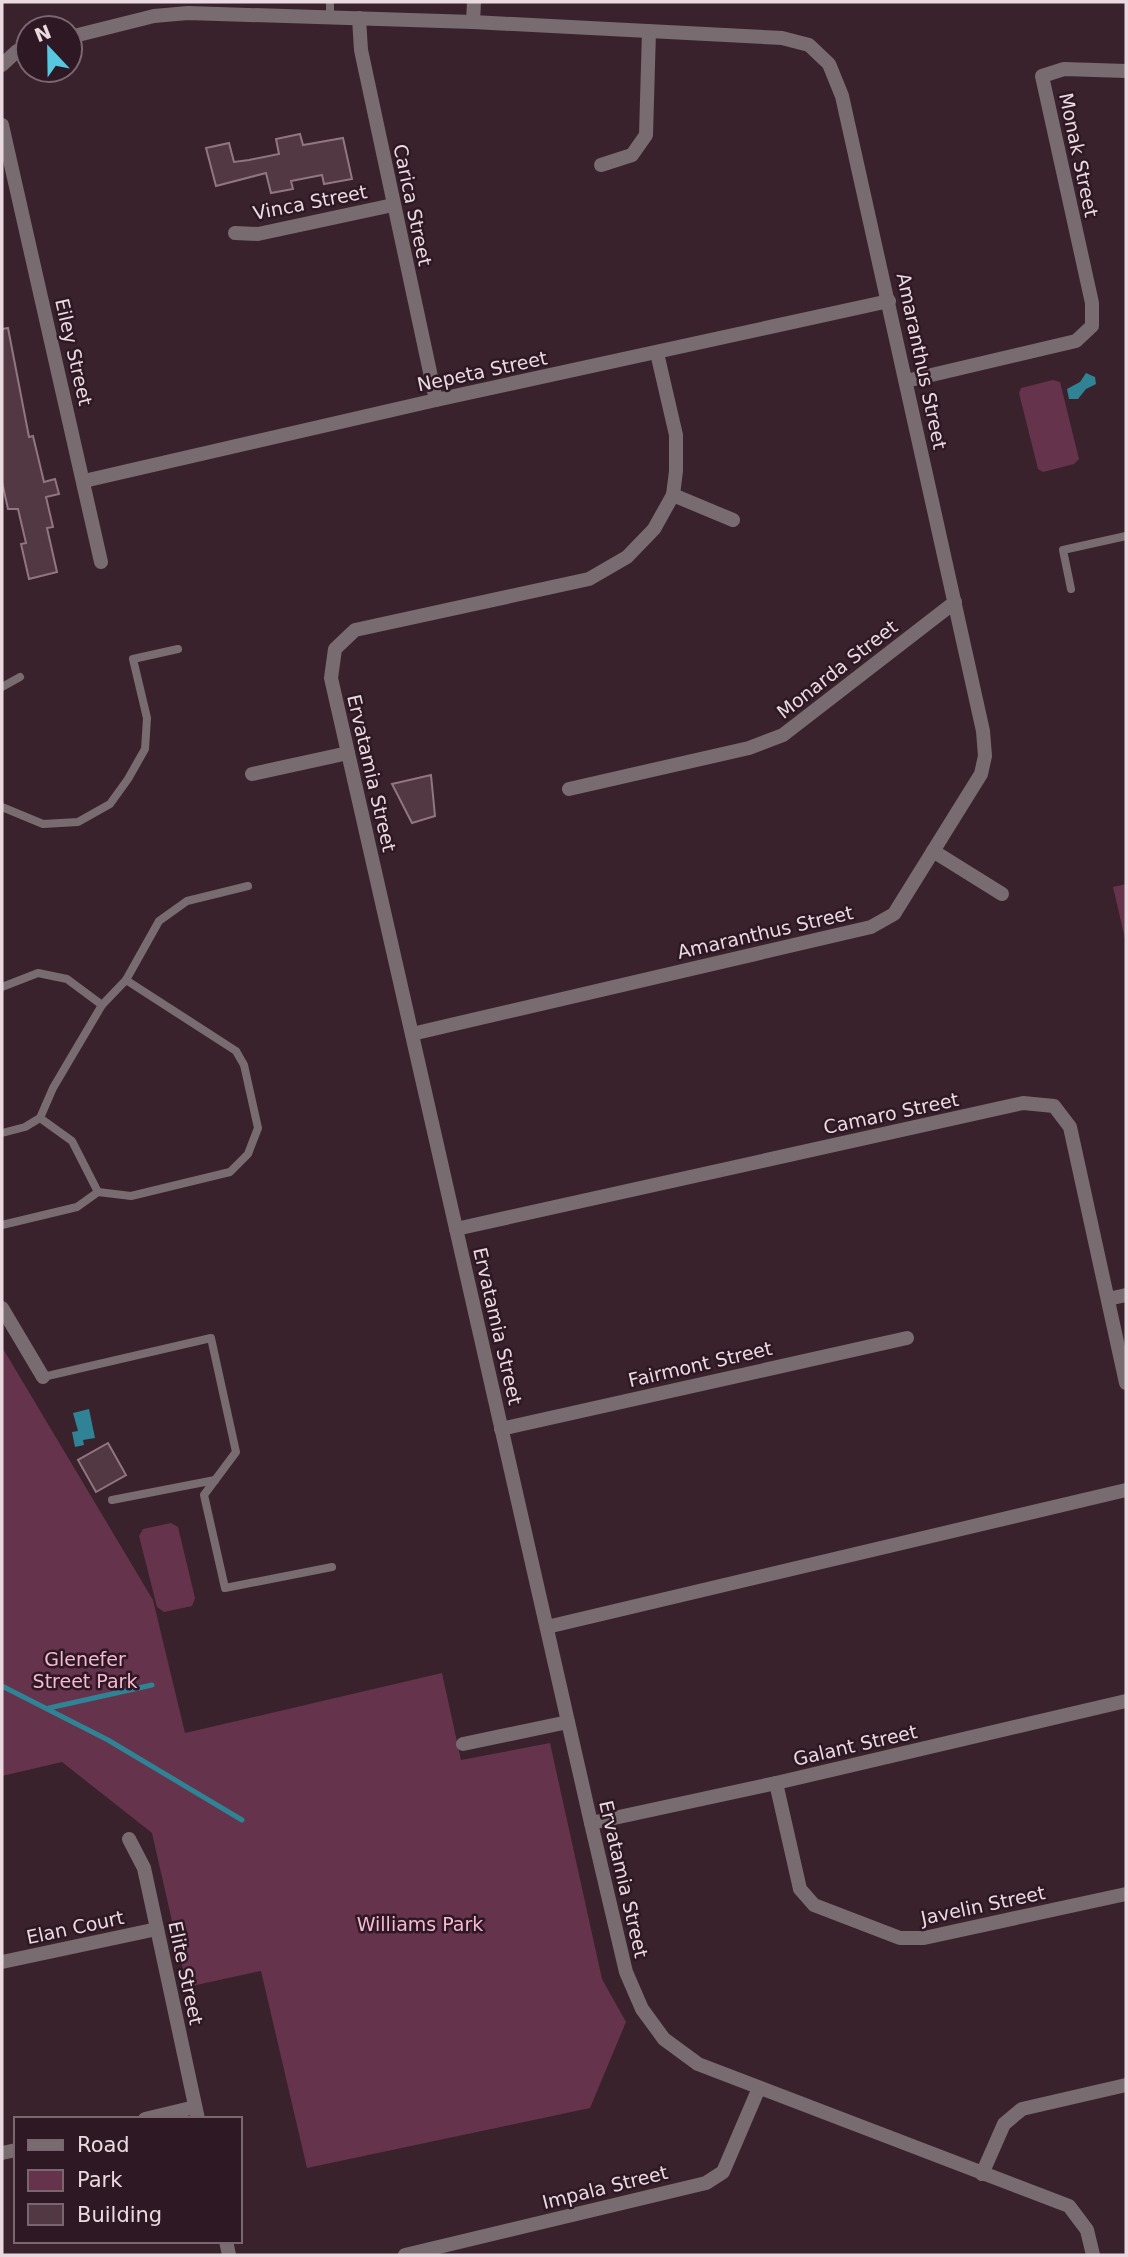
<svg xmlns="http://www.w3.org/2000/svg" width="1128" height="2257" font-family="'DejaVu Sans',sans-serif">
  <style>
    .green { fill: #65334b }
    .water { fill: #2f8394 }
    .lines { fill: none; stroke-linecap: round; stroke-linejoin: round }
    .stream { stroke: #2f8394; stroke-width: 5 }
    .building { fill: #513843; stroke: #927582; stroke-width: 2 }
    .service { stroke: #786c71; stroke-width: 8 }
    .minor { stroke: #786c71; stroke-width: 14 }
    .labels { text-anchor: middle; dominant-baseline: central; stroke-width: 5; stroke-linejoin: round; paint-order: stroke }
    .street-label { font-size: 19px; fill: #eadae0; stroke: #2e1823 }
    .park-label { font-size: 19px; fill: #f7b8d4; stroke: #2e1823 }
  </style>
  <rect width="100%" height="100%" fill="#39222c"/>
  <!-- green -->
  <g class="green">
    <polygon points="1053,380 1060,382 1079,459 1074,464 1043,472 1038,469 1019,393 1021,388"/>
    <polygon points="1126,884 1126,943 1113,887"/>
    <polygon points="2,1347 153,1600 185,1733 442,1673 461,1760 550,1743 602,1979 626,2022 590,2108 307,2168 261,1971 187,1987 152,1833 62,1762 2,1776"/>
    <polygon points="171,1523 178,1527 195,1598 192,1606 164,1612 157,1607 139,1536 143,1529"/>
  </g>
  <!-- water -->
  <g class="water">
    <polygon points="1086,373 1095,377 1096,384 1086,389 1078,399 1069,399 1067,389 1080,382"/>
    <polygon points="89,1409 95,1438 83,1440 84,1445 75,1447 72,1432 78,1431 73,1413"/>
  </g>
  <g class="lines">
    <!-- stream -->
    <g class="stream">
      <polyline points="2,1686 108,1740 242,1820"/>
      <polyline points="49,1708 152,1685"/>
    </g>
  </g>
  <!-- building -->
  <g class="building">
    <polygon points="300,134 303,145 343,138 352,179 324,184 322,175 291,181 293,189 271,193 266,173 216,186 206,148 229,143 234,162 249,160 279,154 276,139"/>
    <polygon points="8,328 29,437 33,436 44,482 55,479 59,494 46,497 53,527 47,528 57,572 29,579 21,544 26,543 18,509 8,509 2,482 2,329"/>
    <polygon points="431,775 435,816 412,823 392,784"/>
    <polygon points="108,1443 126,1475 96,1492 78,1460"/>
  </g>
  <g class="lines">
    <!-- service -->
    <g class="service">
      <polyline points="330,16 330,2"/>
      <polyline points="1071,589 1063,550 1126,536"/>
      <polyline points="2,687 20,677"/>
      <polyline points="2,807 43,824 78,822 110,804 128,779 145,749 147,718 133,659 178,649"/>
      <polyline points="2,987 38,973 67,979 102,1005"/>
      <polyline points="40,1118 72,1141 98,1192"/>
      <polyline points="2,1133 25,1127 40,1118 53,1088 102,1005 126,980 159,921 187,901 248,886"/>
      <polyline points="2,1225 77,1207 98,1192 131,1196 230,1172 248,1154 258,1128 244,1065 236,1051 126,980"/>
      <polyline points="43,1377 211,1338 236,1452 204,1495 225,1588 332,1567"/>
      <polyline points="112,1500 215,1480"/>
    </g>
    <!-- minor -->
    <g class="minor">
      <polyline points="359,18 361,50 436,400"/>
      <polyline points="473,22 474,2"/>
      <polyline points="70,37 154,16 188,13 473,22 782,38 809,45 829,64 842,96 983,731 985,756 981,774 894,914 871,927 412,1034"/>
      <polyline points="2,65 17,51 28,48"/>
      <polyline points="2,125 101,562"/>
      <polyline points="601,165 632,155 646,135 649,31"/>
      <polyline points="235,233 258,234 393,205"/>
      <polyline points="657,353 676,435 676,471 673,495 654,529 627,557 589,579 355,630 335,649 331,678 591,1823 626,1972 642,2009 664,2039 698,2064 1069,2206 1087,2230 1093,2255"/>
      <polyline points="906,381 1076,341 1092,326 1092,303 1042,76 1064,69 1126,71"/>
      <polyline points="84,481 436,400 889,301"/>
      <polyline points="673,495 733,520"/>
      <polyline points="252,774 348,753"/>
      <polyline points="569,789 749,748 783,735 955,602"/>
      <polyline points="933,851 1002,894"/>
      <polyline points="456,1229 1023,1103 1054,1106 1070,1127 1126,1383"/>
      <polyline points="1108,1299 1126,1295"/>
      <polyline points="2,1308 43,1377"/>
      <polyline points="501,1429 907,1338"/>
      <polyline points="547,1627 1126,1490"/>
      <polyline points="463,1744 568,1722"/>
      <polyline points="776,1783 800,1889 814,1905 900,1938 924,1938 1126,1894"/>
      <polyline points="591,1823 776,1783 1126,1701"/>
      <polyline points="129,1839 144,1868 198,2119"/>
      <polyline points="2,1962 157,1929"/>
      <polyline points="145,2119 195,2107"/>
      <polyline points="2,2153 16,2150"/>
      <polyline points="982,2174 1004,2124 1022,2109 1126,2085"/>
      <polyline points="226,2241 229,2255"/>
      <polyline points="405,2255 706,2183 723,2172 759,2088"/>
    </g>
  </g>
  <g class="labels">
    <!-- street labels -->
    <g class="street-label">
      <text transform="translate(1079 155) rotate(78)">Monak Street</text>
      <text transform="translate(310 202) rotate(-11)">Vinca Street</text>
      <text transform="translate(413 205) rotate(78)">Carica Street</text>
      <text transform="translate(74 352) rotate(77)">Eiley Street</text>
      <text transform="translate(922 361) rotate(78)">Amaranthus Street</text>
      <text transform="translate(482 371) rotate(-12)">Nepeta Street</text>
      <text transform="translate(837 669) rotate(-38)">Monarda Street</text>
      <text transform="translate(372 773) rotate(77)">Ervatamia Street</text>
      <text transform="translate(765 932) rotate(-13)">Amaranthus Street</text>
      <text transform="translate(891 1113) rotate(-12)">Camaro Street</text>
      <text transform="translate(498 1326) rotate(77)">Ervatamia Street</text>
      <text transform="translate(700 1364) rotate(-13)">Fairmont Street</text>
      <text transform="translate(855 1745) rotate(-13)">Galant Street</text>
      <text transform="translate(624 1879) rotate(77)">Ervatamia Street</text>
      <text transform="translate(983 1905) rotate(-12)">Javelin Street</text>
      <text transform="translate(75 1927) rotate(-12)">Elan Court</text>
      <text transform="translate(186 1973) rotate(78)">Elite Street</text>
      <text transform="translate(605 2187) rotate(-14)">Impala Street</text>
    </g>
    <!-- park labels -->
    <g class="park-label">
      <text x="85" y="1659">Glenefer<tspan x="85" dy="22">Street Park</tspan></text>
      <text x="420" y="1924">Williams Park</text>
    </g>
  </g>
  <!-- border -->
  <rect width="1128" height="2257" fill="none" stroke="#eadae0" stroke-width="7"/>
  <!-- legend -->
  <rect x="14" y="2117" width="228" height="126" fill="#2e1823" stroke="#79666f" stroke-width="2"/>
  <rect x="28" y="2140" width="35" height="10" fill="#786c71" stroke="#79666f" stroke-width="2"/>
  <text x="77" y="2152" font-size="21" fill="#eadae0">Road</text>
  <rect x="28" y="2170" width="35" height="21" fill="#65334b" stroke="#79666f" stroke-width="2"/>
  <text x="77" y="2187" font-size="21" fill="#eadae0">Park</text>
  <rect x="28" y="2204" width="35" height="21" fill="#513843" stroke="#79666f" stroke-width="2"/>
  <text x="77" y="2222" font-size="21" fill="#eadae0">Building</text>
  <!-- north arrow -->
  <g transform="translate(49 49) rotate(338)"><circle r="33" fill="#2e1823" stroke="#79666f" stroke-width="2"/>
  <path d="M0-5L12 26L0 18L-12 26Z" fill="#56c9e1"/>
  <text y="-10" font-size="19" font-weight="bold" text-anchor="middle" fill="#eadae0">N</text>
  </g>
</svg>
